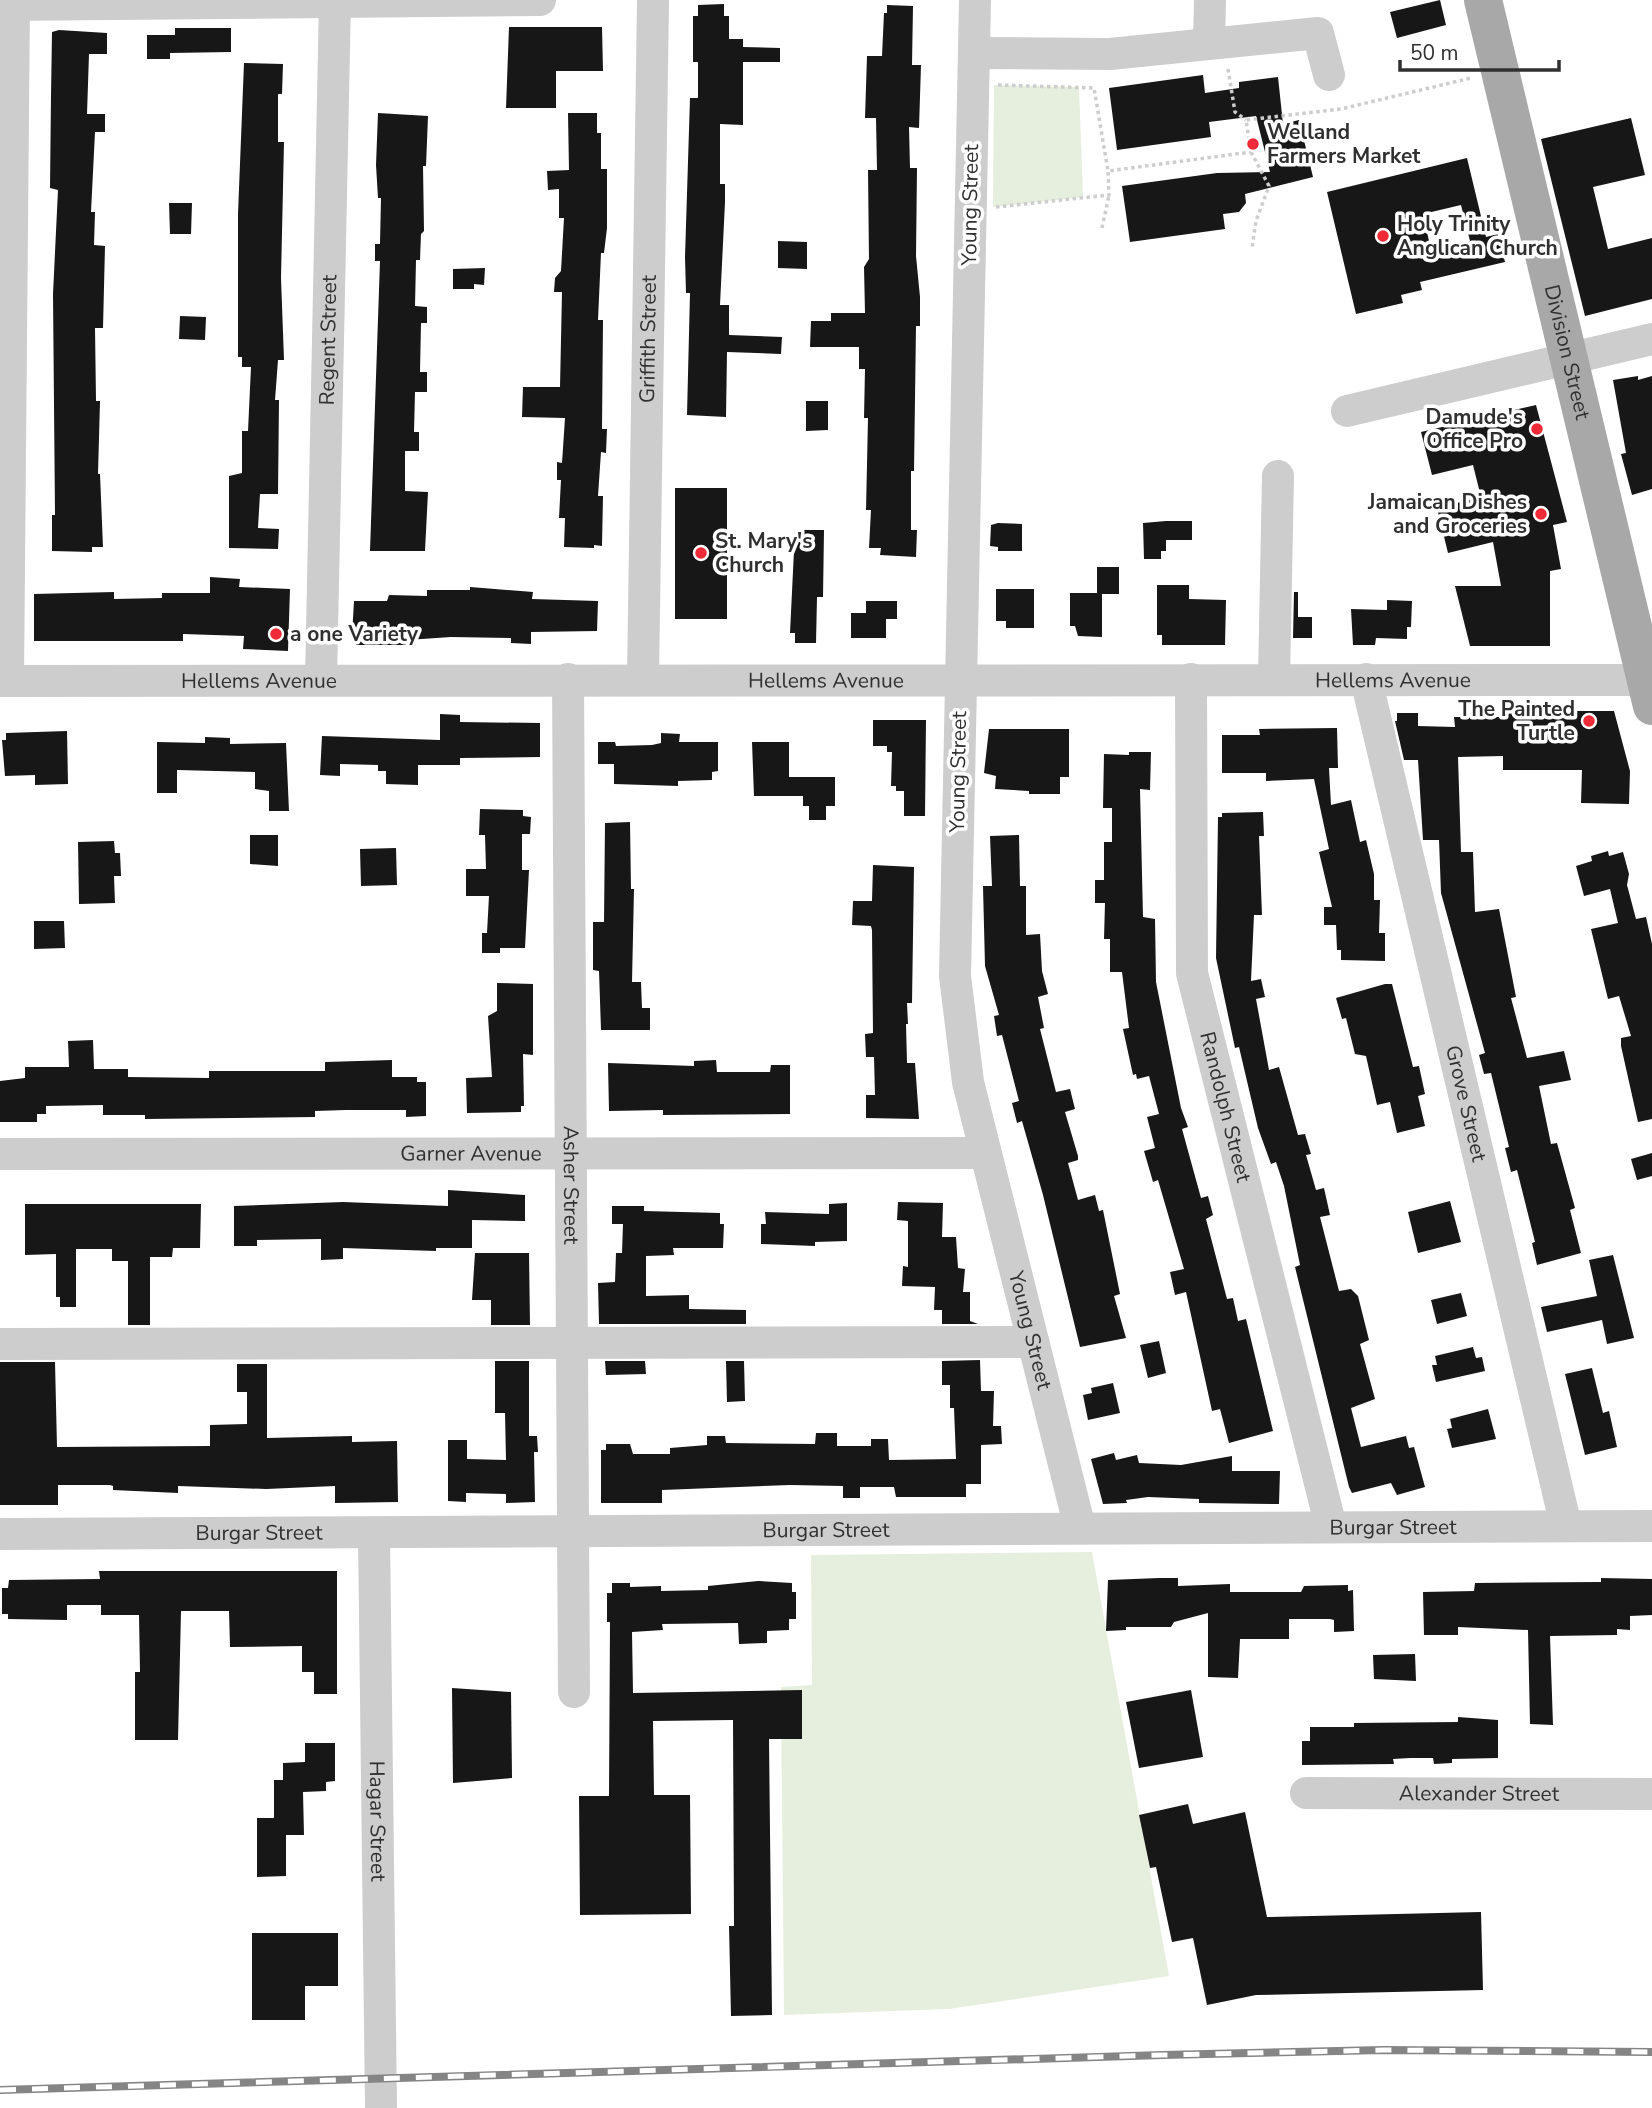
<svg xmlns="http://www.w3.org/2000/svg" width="1652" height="2108" font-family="'Nunito Sans',sans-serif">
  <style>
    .green { fill: #e6eedd }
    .building { fill: #171717; fill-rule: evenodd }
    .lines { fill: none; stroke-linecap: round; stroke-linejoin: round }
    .path { stroke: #cdcdcd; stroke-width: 3.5; stroke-dasharray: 3.5 3.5; stroke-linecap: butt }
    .minor { stroke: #cdcdcd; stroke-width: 32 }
    .major { stroke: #a8a8a8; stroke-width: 38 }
    .rail-casing { stroke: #858585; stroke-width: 8 }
    .rail { stroke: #fff; stroke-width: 5; stroke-dasharray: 16; stroke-linecap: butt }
    .poi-dot { fill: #f02a37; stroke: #fff; stroke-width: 2.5 }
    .labels { text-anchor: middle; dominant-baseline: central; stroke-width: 7; stroke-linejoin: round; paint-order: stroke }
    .poi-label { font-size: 21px; font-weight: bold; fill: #303030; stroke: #fff; text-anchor: start }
    .street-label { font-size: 21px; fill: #303030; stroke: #fff }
  </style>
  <rect width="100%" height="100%" fill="#fff"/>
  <!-- green -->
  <g class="green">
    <polygon points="994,85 1079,87 1083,197 993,207"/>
    <polygon points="1092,1552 1169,1976 949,2009 784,2015 781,1687 812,1685 811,1555"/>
  </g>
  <!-- building -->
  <g class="building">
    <polygon points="1440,0 1446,25 1397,38 1390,12"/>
    <polygon points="724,4 724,16 729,16 729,39 743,39 743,47 780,48 780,62 743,62 743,125 720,124 720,184 725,184 725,202 720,305 729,305 729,335 782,337 781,354 727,352 726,417 687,415 690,293 686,293 685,257 690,98 698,98 698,62 693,62 693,16 698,16 698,5"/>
    <polygon points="887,5 913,6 912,65 921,65 919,128 909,127 910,168 917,168 916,256 920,297 920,326 916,326 914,471 911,471 911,530 917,530 916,557 880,555 881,548 869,548 871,510 866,510 868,418 864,418 865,369 859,369 859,347 810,347 811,321 831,321 831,313 865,313 864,267 869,259 868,170 877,170 876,118 865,118 867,56 882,56 884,13 887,13"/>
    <polygon points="509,27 602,27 603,71 556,71 556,108 506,108"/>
    <polygon points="175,28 231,28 231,52 170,53 170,59 147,59 147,35 175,35"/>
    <polygon points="59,30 107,33 107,54 89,54 87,114 105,114 105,132 95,132 91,212 95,212 94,245 105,246 103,328 95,328 96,401 100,401 98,474 100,474 103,547 92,547 92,552 52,551 52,515 55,515 53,294 58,190 50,188 51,96 52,32"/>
    <polygon points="244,63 283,64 282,94 278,94 278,142 284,142 281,278 284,360 278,360 275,400 279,400 278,494 260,494 258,528 279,529 278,549 229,548 229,476 242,473 242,431 248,431 251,367 242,367 242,357 238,357 238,214"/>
    <polygon points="1203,75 1205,93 1239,88 1239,82 1278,77 1283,124 1299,120 1313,177 1245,194 1246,203 1239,212 1223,214 1225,229 1130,242 1122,186 1217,173 1270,172 1256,116 1209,122 1211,137 1117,150 1109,88"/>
    <polygon points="378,113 428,116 426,166 423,166 424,231 421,234 420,260 416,260 415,306 427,307 427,323 421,323 420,372 427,372 427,392 415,392 414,432 419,432 419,451 405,451 405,491 428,492 425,551 370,551 380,261 375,261 375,244 380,244 381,198 378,198 376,165"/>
    <polygon points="568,113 597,113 597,133 601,133 601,169 607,169 607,228 604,253 601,253 598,320 603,320 602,429 607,429 606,453 601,452 598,496 603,496 602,546 594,545 594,548 564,547 565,518 559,518 561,480 557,480 557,462 562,463 565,418 522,417 523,387 560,387 562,292 554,292 555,278 561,271 564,218 559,218 559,189 548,190 547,171 569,170"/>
    <polygon points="1631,118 1645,175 1593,187 1608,249 1652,238 1652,299 1585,316 1541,139"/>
    <path d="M1467,158L1486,237L1498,234L1505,262L1420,282L1422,290L1401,295L1403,303L1356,314L1327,192ZM1461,205L1470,241L1431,250L1423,214Z"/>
    <polygon points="169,203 192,203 191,234 170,234"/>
    <polygon points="778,241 807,242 807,269 778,268"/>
    <polygon points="485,268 484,285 474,284 474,289 453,289 453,269"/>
    <polygon points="180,316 206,317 205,340 179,339"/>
    <polygon points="1638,376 1638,380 1652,376 1652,489 1632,495 1621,454 1626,453 1613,380"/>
    <polygon points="806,401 828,401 828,430 806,431"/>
    <polygon points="1536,405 1567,522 1553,525 1561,569 1550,571 1550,646 1470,646 1455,586 1501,586 1493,542 1448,553 1437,508 1481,497 1473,465 1432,475 1421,432"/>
    <rect x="675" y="488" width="52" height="131"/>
    <polygon points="1166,521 1192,521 1192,540 1166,540 1166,551 1161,551 1161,559 1144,559 1143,523"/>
    <polygon points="998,523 1022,524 1022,551 998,551 998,547 990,546 991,525"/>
    <polygon points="795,530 824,530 823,597 817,597 816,643 795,643 795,633 790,633"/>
    <polygon points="1097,567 1119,567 1119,594 1102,594 1102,637 1078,636 1075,626 1070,626 1070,593 1097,593"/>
    <polygon points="210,577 240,579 239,587 290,589 288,651 243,649 244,636 183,634 183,641 34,641 34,594 114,592 114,599 162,598 162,593 210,593"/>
    <polygon points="1157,585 1189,585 1189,599 1226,600 1225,645 1162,645 1162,635 1157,635"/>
    <polygon points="470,587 533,592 532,599 598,601 597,631 531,632 531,644 511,643 511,638 451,637 407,640 407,645 356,645 356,636 352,636 354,601 387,601 389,595 427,596 427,590 470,590"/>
    <polygon points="996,589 1034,589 1034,628 1006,628 1006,621 996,621"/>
    <polygon points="1294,592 1298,592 1298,617 1312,617 1312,638 1293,638"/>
    <polygon points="1387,600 1412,601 1411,627 1407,627 1407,639 1376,638 1375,645 1353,645 1351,609 1387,610"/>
    <polygon points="866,601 897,601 897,619 886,619 886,638 851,638 851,613 866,613"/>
    <polygon points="1503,711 1614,711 1630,771 1629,804 1581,803 1582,770 1503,770 1503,756 1458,757 1461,852 1473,852 1475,912 1499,909 1516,997 1511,998 1527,1058 1564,1051 1571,1080 1539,1086 1551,1144 1557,1143 1575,1208 1570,1210 1581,1253 1537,1265 1532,1243 1535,1242 1517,1170 1511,1172 1505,1148 1509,1147 1491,1073 1484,1074 1479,1055 1485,1053 1441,893 1439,840 1423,840 1418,760 1404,760 1395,721 1397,721 1397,713 1418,713 1418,726 1455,727 1454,717 1503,717"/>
    <polygon points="440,714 460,715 460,722 540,723 540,757 460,758 460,765 418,765 418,785 386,784 386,771 378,771 378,765 340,764 340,776 320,775 322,736 440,740"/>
    <polygon points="873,720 926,720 925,816 904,816 904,791 896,791 896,786 891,786 892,752 887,752 887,746 873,746"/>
    <polygon points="1337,728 1338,768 1329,768 1331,805 1351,800 1360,842 1366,840 1374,874 1374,900 1380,900 1379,933 1385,933 1385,961 1341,960 1341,950 1337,950 1336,925 1324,925 1324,907 1332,907 1319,852 1329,849 1314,779 1266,781 1266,773 1222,773 1222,735 1260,735 1259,729"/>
    <polygon points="989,729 1069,729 1069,777 1060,777 1060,794 1029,794 1029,791 995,789 996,776 984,773"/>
    <polygon points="67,731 68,784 35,785 35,775 5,776 2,740 6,740 6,733"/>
    <polygon points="661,733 680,734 679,742 718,742 718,771 712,772 712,780 678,781 678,786 614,784 614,764 598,764 598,742 615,742 616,746 652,745 661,743"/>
    <polygon points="205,737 230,738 230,744 286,743 289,811 269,811 269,791 255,789 255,772 177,770 177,793 157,793 157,742 205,743"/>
    <polygon points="752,742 789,742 789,777 835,777 835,806 826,806 826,820 809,820 809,806 803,806 803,796 754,796"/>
    <polygon points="1129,752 1151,752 1150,790 1140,789 1143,917 1155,919 1156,982 1181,1108 1188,1127 1182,1129 1201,1198 1208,1196 1213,1215 1206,1219 1227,1299 1233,1298 1238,1321 1246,1319 1273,1431 1229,1443 1220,1409 1212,1411 1186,1292 1175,1295 1170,1272 1184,1269 1158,1180 1153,1182 1144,1151 1155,1148 1147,1117 1159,1114 1149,1076 1137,1079 1136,1074 1133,1075 1123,1029 1129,1028 1122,972 1110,972 1110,939 1104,939 1105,903 1095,903 1095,880 1104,880 1104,842 1112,842 1112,808 1103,808 1104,754 1129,755"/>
    <polygon points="480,809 523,810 523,816 531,817 530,834 522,834 522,870 529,870 525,948 500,948 500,953 482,953 482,933 487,933 489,896 466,896 466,869 486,869 485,835 479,835"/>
    <polygon points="1263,812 1264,836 1259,836 1262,915 1254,915 1251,981 1261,979 1265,997 1256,999 1269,1070 1279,1067 1298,1135 1305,1134 1311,1154 1306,1155 1316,1190 1324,1188 1330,1215 1320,1217 1339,1291 1351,1289 1358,1296 1369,1340 1360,1344 1375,1399 1351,1408 1361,1447 1406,1436 1409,1448 1414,1447 1425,1487 1397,1495 1391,1483 1352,1493 1349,1487 1295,1267 1300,1265 1284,1186 1276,1162 1271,1164 1258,1128 1239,1047 1235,1048 1216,958 1218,817 1222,817 1222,813"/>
    <polygon points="630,822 631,889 634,889 632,982 641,982 642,1008 650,1008 650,1030 601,1030 599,971 593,970 593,922 604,922 605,823"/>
    <polygon points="250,835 278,835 278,866 250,864"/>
    <polygon points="1019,835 1020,886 1026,886 1026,935 1040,934 1042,971 1048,994 1038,997 1044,1028 1040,1029 1056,1092 1070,1089 1075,1109 1065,1112 1078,1156 1078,1160 1068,1163 1078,1200 1095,1195 1099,1211 1103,1210 1120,1294 1114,1296 1126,1338 1080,1347 1043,1195 1022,1121 1017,1123 1012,1103 1019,1101 1002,1035 997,1036 994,1016 999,1015 985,966 983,886 992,886 990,836"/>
    <polygon points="114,841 115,853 120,853 121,876 114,876 115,903 79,904 78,842"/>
    <polygon points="396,848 397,885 361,886 360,849"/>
    <polygon points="1608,851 1609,856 1623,852 1629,874 1627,885 1636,919 1646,917 1652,944 1652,1119 1638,1122 1621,1046 1621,1038 1631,1036 1619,996 1608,999 1591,929 1618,923 1610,889 1584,896 1576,866 1592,861 1591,856"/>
    <polygon points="873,865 914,867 912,1003 907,1003 908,1024 906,1024 907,1063 915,1063 919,1119 866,1118 866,1095 875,1095 874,1057 866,1057 865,1034 873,1033 872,930 871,926 852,925 853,901 872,901"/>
    <polygon points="34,921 64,921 65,948 34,949"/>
    <polygon points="497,983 533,984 533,1055 523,1054 524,1106 521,1106 521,1112 467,1113 466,1078 492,1077 488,1016 497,1011"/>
    <polygon points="1385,984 1392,984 1413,1067 1419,1066 1425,1094 1418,1096 1425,1126 1397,1133 1390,1102 1377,1105 1366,1056 1355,1054 1346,1018 1342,1019 1336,998"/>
    <polygon points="93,1040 94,1069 128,1069 128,1077 209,1078 209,1071 325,1071 325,1062 392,1060 392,1077 417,1077 417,1082 426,1082 426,1116 406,1117 406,1110 346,1110 315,1111 315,1117 145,1119 145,1115 103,1115 103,1105 46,1106 46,1114 37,1114 37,1122 0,1122 0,1081 25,1078 25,1067 69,1067 68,1041"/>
    <polygon points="716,1060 717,1072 770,1072 771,1065 790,1065 790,1114 663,1115 663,1110 609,1111 608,1063 694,1066 694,1061"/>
    <polygon points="1652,1153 1652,1176 1637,1180 1631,1159"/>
    <polygon points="448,1190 525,1195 525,1221 472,1220 472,1248 436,1248 436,1251 343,1248 343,1259 321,1260 321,1239 257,1240 257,1246 234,1246 234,1206 343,1202 448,1206"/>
    <polygon points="1450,1201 1461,1242 1418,1253 1408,1212"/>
    <polygon points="898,1202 943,1203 942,1237 956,1237 958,1268 965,1269 963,1292 970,1292 970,1321 978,1324 942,1324 942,1310 934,1310 935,1287 902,1286 903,1266 908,1267 908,1221 897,1220"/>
    <polygon points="847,1203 847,1241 815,1242 815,1246 761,1244 761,1224 766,1224 765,1212 829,1214 829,1204"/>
    <polygon points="25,1204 201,1204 200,1248 173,1248 172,1257 150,1257 150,1325 128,1325 128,1261 112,1261 112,1249 76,1249 76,1307 60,1307 60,1297 56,1297 56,1254 25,1255"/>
    <polygon points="612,1206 644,1206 644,1211 720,1213 720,1224 724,1224 723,1248 673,1248 674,1255 646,1256 646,1296 689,1295 689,1309 746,1310 746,1324 599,1324 598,1283 615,1282 616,1253 622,1253 623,1224 612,1224"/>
    <polygon points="475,1253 529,1253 530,1325 491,1325 491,1300 472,1300"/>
    <polygon points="1613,1255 1634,1338 1607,1344 1602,1320 1547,1332 1541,1307 1597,1296 1589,1260"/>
    <polygon points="1461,1293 1467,1316 1437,1324 1431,1300"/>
    <polygon points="1159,1341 1166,1373 1148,1378 1140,1345"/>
    <polygon points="1473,1347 1476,1358 1482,1357 1485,1371 1436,1382 1432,1365 1437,1365 1435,1356"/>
    <polygon points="980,1360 981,1391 994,1391 993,1426 1001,1426 1002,1444 981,1445 981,1484 966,1484 966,1497 896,1497 894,1487 860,1487 860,1498 843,1498 843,1486 790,1485 662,1490 662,1503 601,1503 601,1450 606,1450 606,1444 630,1444 633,1454 670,1454 670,1448 707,1445 707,1436 725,1436 726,1443 815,1444 816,1433 837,1433 837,1446 871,1446 871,1439 888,1439 889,1460 956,1459 954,1408 950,1408 950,1385 942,1385 942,1361"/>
    <polygon points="495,1361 529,1361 529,1436 537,1436 538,1452 534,1452 535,1502 506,1503 506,1494 466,1493 466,1502 448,1501 448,1440 467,1440 467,1459 506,1460 505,1413 495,1413"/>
    <polygon points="605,1361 645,1361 646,1374 606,1375"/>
    <polygon points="726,1361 744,1361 745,1401 727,1402"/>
    <polygon points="0,1362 55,1362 57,1447 210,1446 210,1425 247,1424 247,1392 237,1392 237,1364 267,1364 267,1438 352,1436 352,1442 397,1441 398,1502 335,1503 335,1486 266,1489 178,1486 178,1493 113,1490 113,1486 110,1485 58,1485 58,1505 0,1505"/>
    <polygon points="1592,1368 1603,1413 1609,1411 1617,1447 1585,1455 1565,1374"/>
    <polygon points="1113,1383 1120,1413 1088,1420 1083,1395 1092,1393 1091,1388"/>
    <polygon points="1488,1409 1496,1439 1452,1448 1447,1429 1452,1428 1450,1419"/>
    <polygon points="1114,1453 1116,1460 1137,1455 1139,1463 1181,1465 1232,1456 1232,1471 1280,1471 1279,1504 1199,1503 1199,1499 1148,1497 1126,1500 1127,1503 1103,1504 1091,1459"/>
    <polygon points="99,1571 337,1571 337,1694 314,1694 314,1672 302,1672 302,1646 230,1647 229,1611 181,1611 178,1740 135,1740 135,1672 140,1672 139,1615 101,1615 101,1605 67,1605 67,1620 8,1619 8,1614 2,1614 2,1588 8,1588 9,1580 100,1579"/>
    <polygon points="1159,1578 1178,1578 1178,1586 1230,1584 1230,1592 1301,1592 1304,1586 1348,1585 1348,1591 1353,1590 1354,1631 1334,1632 1334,1620 1330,1619 1289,1619 1289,1639 1240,1639 1238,1678 1208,1677 1208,1613 1174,1622 1171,1627 1126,1627 1126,1630 1106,1631 1108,1580"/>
    <polygon points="1601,1578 1652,1579 1652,1615 1630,1616 1630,1630 1617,1629 1617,1635 1550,1636 1553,1725 1530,1724 1528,1630 1458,1627 1458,1635 1424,1635 1423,1592 1474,1591 1475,1583 1601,1582"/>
    <polygon points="758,1581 792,1583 792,1592 796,1592 796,1619 789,1619 789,1630 767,1631 767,1643 739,1644 738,1623 662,1624 663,1630 632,1632 633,1693 802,1690 802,1739 769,1739 772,2015 731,2016 729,1926 734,1926 733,1720 653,1721 654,1795 690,1795 691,1914 580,1915 579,1796 609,1796 610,1622 607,1622 607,1593 612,1593 612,1583 630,1583 630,1587 661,1586 661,1591 708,1590 708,1586"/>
    <polygon points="1415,1654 1416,1681 1374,1679 1373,1655"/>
    <polygon points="452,1688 511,1692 512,1778 453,1783"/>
    <polygon points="1191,1690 1203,1757 1139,1768 1126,1702"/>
    <polygon points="1458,1717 1498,1720 1498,1758 1452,1759 1452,1763 1434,1764 1433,1758 1410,1758 1393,1759 1394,1764 1302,1765 1302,1741 1310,1741 1310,1727 1354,1727 1354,1723 1458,1722"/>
    <polygon points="305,1743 335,1743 335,1781 326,1782 326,1791 303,1792 304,1835 286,1835 286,1876 257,1877 257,1818 274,1818 274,1780 283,1780 283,1763 305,1762"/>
    <polygon points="1188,1804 1193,1824 1245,1812 1267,1917 1481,1912 1483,1990 1256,1995 1207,2005 1193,1938 1172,1942 1156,1867 1150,1868 1139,1815"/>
    <polygon points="252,1933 338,1933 338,1986 305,1986 305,2020 252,2020"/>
  </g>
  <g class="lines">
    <!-- path -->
    <g class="path">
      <polyline points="1228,69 1235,112 1246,120"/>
      <polyline points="998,85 1094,88 1108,171"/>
      <polyline points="1251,152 1269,186 1256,221 1252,248"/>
      <polyline points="996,207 1109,195 1108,171 1251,152 1246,120 1341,109 1471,78"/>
      <polyline points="1102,228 1109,195"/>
    </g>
    <!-- minor -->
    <g class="minor">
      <path id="s1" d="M975,0L955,976L968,1082L1080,1528"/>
      <polyline points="0,5 540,0"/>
      <polyline points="1209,42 1210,0"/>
      <polyline points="974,53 1110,54 1318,33 1329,75"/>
      <polyline points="1347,411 1652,339"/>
      <path id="s2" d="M568,679L574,1692"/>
      <path id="s3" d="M643,679L653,0"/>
      <path id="s4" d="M1191,679L1192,973L1331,1527"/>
      <polyline points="1274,679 1278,476"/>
      <path id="s5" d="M1366,679L1566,1526"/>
      <path id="s6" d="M321,680L335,0"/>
      <path id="s7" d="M0,681L1652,680"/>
      <polyline points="8,681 14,0"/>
      <path id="s8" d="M0,1154L985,1153"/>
      <polyline points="0,1344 1033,1342"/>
      <path id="s9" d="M0,1534L1652,1526"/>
      <path id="s10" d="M374,1534L381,2108"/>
      <path id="s11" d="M1306,1793L1652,1794"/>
    </g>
    <!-- major -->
    <path class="major" id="s12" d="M1483,0L1652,706"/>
    <!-- rail casing -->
    <g class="rail-casing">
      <polyline id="rail" points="0,2090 1163,2055 1383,2050 1652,2052"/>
    </g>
    <!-- rail -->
    <use href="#rail" class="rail"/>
  </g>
  <!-- markers -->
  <g class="poi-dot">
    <circle cx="1253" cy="144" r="7"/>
    <circle cx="1383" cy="236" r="7"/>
    <circle cx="1537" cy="429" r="7"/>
    <circle cx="1541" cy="514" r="7"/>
    <circle cx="701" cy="553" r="7"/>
    <circle cx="276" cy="634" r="7"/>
    <circle cx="1589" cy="721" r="7"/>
  </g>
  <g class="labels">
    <!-- poi labels -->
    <g class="poi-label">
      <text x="1267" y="132">Welland<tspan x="1267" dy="24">Farmers Market</tspan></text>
      <text x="1397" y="224">Holy Trinity<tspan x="1397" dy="24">Anglican Church</tspan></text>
      <text x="1523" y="417" text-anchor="end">Damude's<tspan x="1523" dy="24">Office Pro</tspan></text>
      <text x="1527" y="502" text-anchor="end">Jamaican Dishes<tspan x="1527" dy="24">and Groceries</tspan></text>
      <text x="715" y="541">St. Mary's<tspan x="715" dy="24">Church</tspan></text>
      <text x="290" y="634">a one Variety</text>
      <text x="1575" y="709" text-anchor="end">The Painted<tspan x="1575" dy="24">Turtle</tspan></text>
    </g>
    <!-- street labels -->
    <g class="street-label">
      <text transform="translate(970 205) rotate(-89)">Young Street</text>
      <text stroke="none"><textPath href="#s6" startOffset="340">Regent Street</textPath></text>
      <text stroke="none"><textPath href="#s3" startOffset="340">Griffith Street</textPath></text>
      <text stroke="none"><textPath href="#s12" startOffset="362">Division Street</textPath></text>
      <text stroke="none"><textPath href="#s7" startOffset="826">Hellems Avenue</textPath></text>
      <text stroke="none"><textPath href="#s7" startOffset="1393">Hellems Avenue</textPath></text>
      <text stroke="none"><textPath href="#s7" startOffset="259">Hellems Avenue</textPath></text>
      <text transform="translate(958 772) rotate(-89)">Young Street</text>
      <text stroke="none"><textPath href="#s5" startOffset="436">Grove Street</textPath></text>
      <text stroke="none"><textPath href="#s4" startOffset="432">Randolph Street</textPath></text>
      <text stroke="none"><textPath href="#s8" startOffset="471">Garner Avenue</textPath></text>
      <text stroke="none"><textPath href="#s2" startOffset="506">Asher Street</textPath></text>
      <text stroke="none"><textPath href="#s1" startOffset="1339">Young Street</textPath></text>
      <text stroke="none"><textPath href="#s9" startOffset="1393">Burgar Street</textPath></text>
      <text stroke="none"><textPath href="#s9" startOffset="826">Burgar Street</textPath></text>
      <text stroke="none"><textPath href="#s9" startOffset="259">Burgar Street</textPath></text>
      <text stroke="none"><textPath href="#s11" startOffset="173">Alexander Street</textPath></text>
      <text stroke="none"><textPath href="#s10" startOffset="287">Hagar Street</textPath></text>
    </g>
  </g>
  <!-- scale -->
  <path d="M1400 60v10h159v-10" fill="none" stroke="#303030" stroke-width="3.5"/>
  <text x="1410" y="60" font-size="21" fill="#303030" stroke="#ffffff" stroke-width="5" paint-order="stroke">50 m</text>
</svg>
